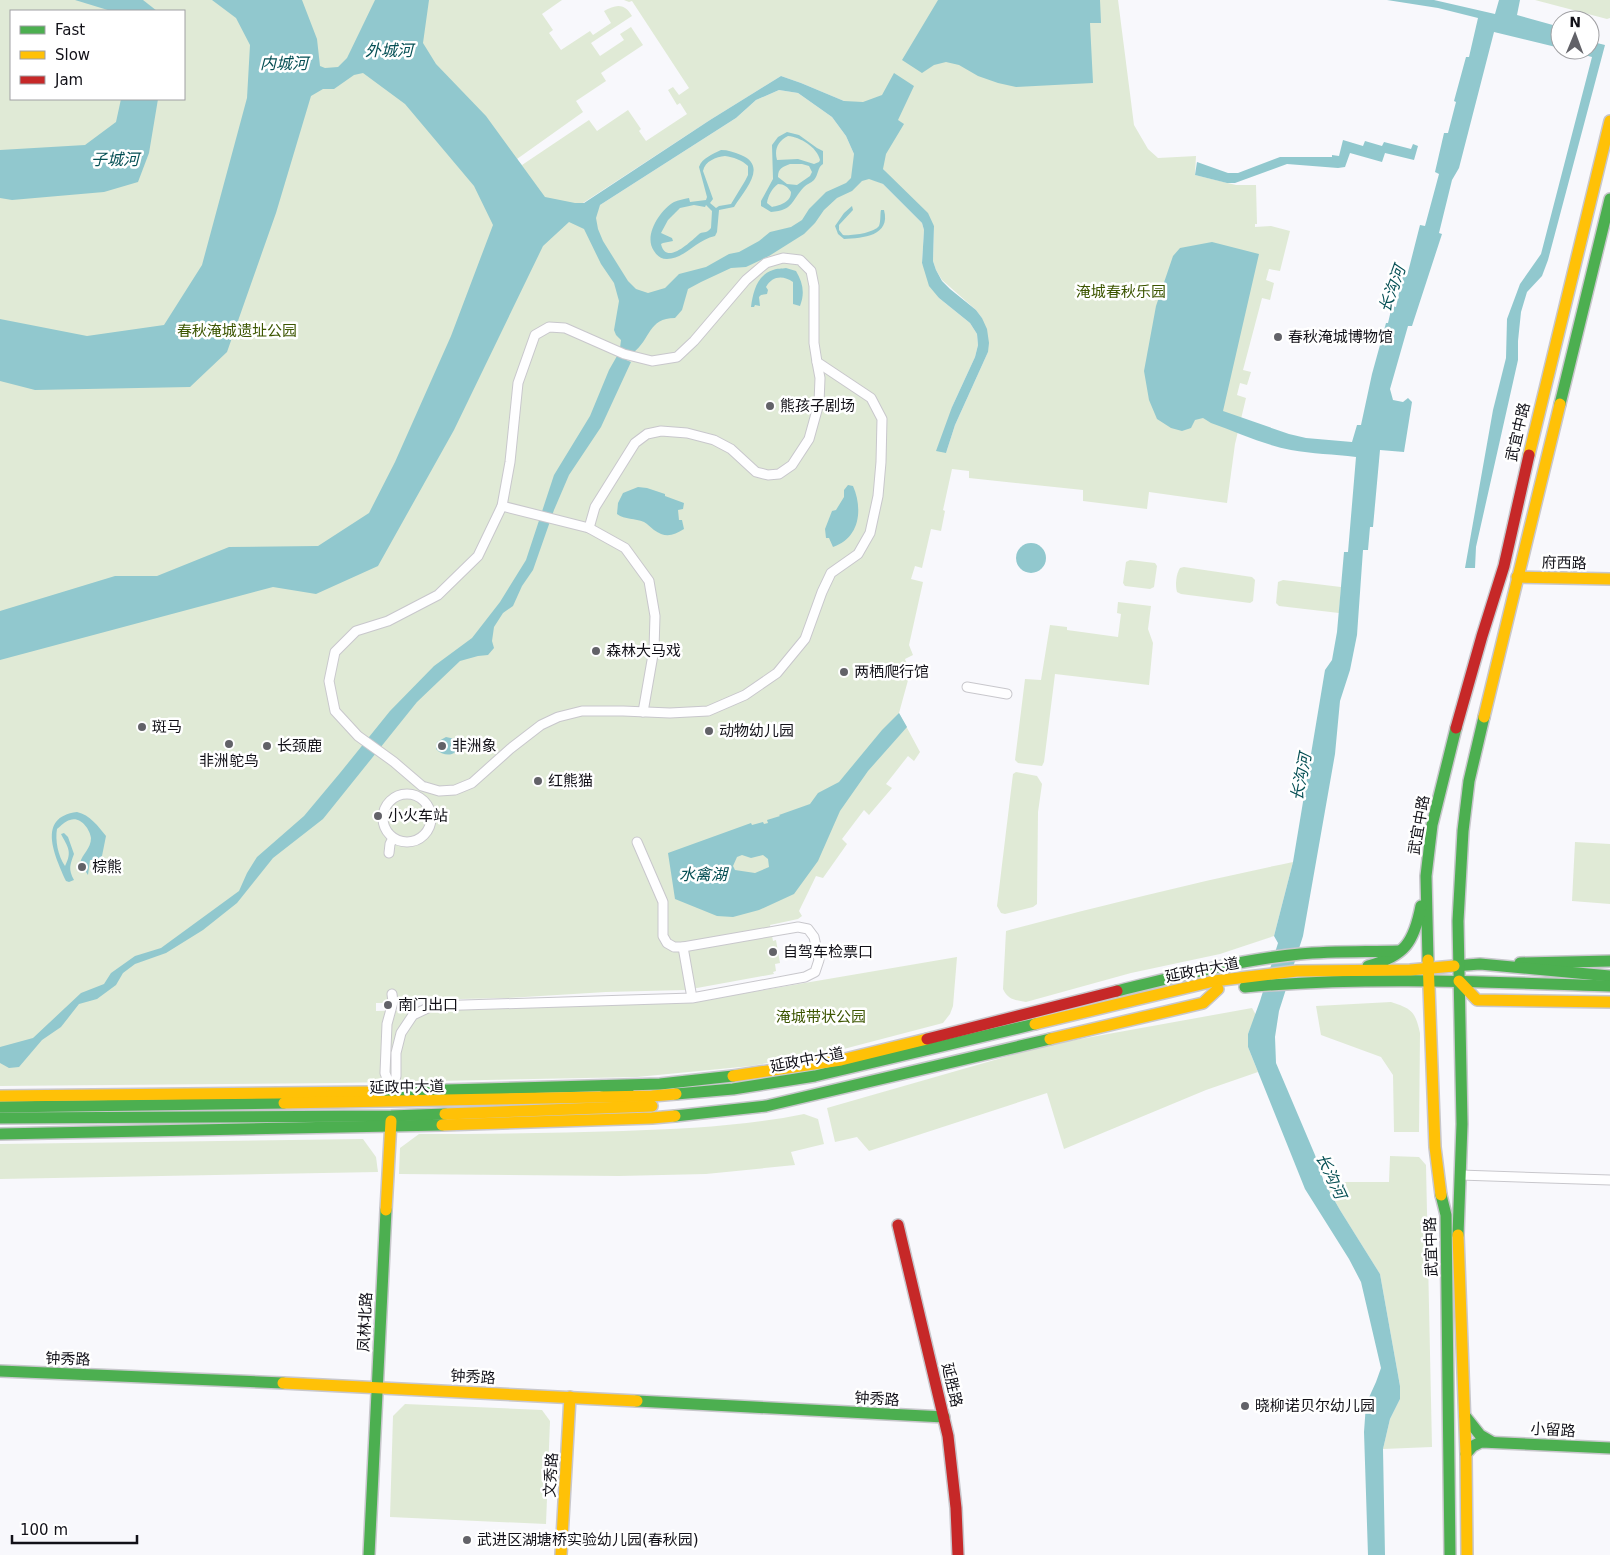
<svg xmlns="http://www.w3.org/2000/svg" width="1610" height="1555" font-family="'DejaVu Sans','Noto Sans SC',sans-serif">
  <style>
    .green { fill: #e0ead6; fill-rule: evenodd }
    .water { fill: #91c8ce; fill-rule: evenodd }
    .lines { fill: none; stroke-linecap: round; stroke-linejoin: round }
    .street-casing { stroke: #c8c7cc; stroke-width: 11 }
    .fast-casing { stroke: #c8c7cc; stroke-width: 14 }
    .slow-casing { stroke: #c8c7cc; stroke-width: 14 }
    .jam-casing { stroke: #c8c7cc; stroke-width: 14 }
    .street { stroke: #fefeff; stroke-width: 9 }
    .fast { stroke: #4caf50; stroke-width: 11 }
    .slow { stroke: #ffc107; stroke-width: 11 }
    .jam { stroke: #c62828; stroke-width: 11 }
    .poi-dot { fill: #626268; stroke: #fff; stroke-width: 2 }
    .labels { text-anchor: middle; dominant-baseline: central; stroke-width: 5; stroke-linejoin: round; paint-order: stroke }
    .park-label { font-size: 15px; fill: #3c5500; stroke: #fff }
    .poi-label { font-size: 15px; fill: #121118; stroke: #fff; text-anchor: start }
    .street-label { font-size: 15px; fill: #121118; stroke: #fff }
    .water-label { font-size: 16px; font-style: italic; fill: #054f54; stroke: #fff }
  </style>
  <rect width="100%" height="100%" fill="#f8f8fc"/>
  <!-- green -->
  <g class="green">
    <path d="M0,0H562L542,14L553,30L549,33L561,50L590,31L593,35L611,23L604,11C615,5 624,2 632,16L591,43L600,56L624,40L620,34L631,27L643,45L601,73L606,81L576,101L583,112L517,159L522,165L589,120L597,131L628,110L641,129L639,131L646,141L687,114L680,103L677,105L668,90L673,87L679,95L689,88L632,1L629,2L624,0H1118L1134,125L1148,149L1158,158L1196,156L1195,175L1236,185H1256L1257,224H1255V227L1271,226L1290,231L1280,271L1269,269L1266,280L1274,283L1270,300L1262,298L1243,370L1251,372L1247,385L1240,383L1237,395L1246,398L1235,444L1227,503L1149,492L1147,509L1083,501V490L969,478V471L952,469L943,510L945,511L941,531L931,529L922,568L915,566L911,579L923,582L909,645L913,655L905,659L910,673L899,713L920,752L914,761L908,756L886,784L892,788L869,815L864,810L842,839L847,844L823,878L816,876L799,911L802,916L798,919L770,925L773,941L776,940L780,963L775,964L776,971L773,972L774,974L686,990L606,992L508,998L412,1000L406,1003H376V1011L687,1003L957,957L953,1006L950,1014L943,1023L836,1051L751,1066L637,1077L339,1083L0,1086ZM11,11H184V99H11ZM781,76L801,83L844,101L883,169L934,226L933,261L936,270L942,280L976,310L982,318L988,352L955,425L946,453L952,407L975,357L978,345L977,334L970,323L939,298L922,263L924,230L922,223L883,184L874,180L854,154L846,136L832,117L798,93L779,90L756,100L736,118L600,205L575,203H583L710,120Z"/>
    <polygon points="1535,0 1610,0 1610,18 1607,19"/>
    <polygon points="1130,560 1155,563 1157,566 1154,587 1150,589 1125,586 1123,583 1126,562"/>
    <path d="M1184,567L1252,577L1255,580L1253,601L1250,603L1181,594L1177,592C1175,585 1176,574 1180,568Z"/>
    <polygon points="1283,580 1341,587 1339,613 1279,606 1276,603 1278,582"/>
    <polygon points="1118,602 1151,606 1148,629 1153,643 1149,685 1055,674 1044,762 1042,766 1018,763 1015,760 1025,679 1041,680 1050,625 1067,627 1067,630 1118,637 1121,614 1117,613"/>
    <polygon points="1016,772 1037,776 1042,784 1038,812 1037,904 1033,907 1005,914 1001,913 997,906 1013,774"/>
    <polygon points="1575,842 1610,844 1610,904 1572,901"/>
    <path d="M1293,862L1274,936L1220,954L1131,973L1026,1002C1015,1000 1008,1000 1003,989L1006,931C1102,905 1197,882 1293,862Z"/>
    <path d="M1391,1002C1412,1009 1415,1011 1420,1033L1419,1132H1394L1393,1075L1381,1057L1321,1035L1316,1006Z"/>
    <polygon points="1252,1008 1256,1015 1248,1034 1248,1047 1258,1072 1206,1090 1064,1149 1047,1093 869,1151 857,1137 835,1142 827,1108 1047,1045"/>
    <path d="M804,1114L818,1119L824,1144L791,1152L795,1165L706,1174L619,1176L399,1174L400,1148L419,1134C487,1134 555,1133 623,1131C684,1129 745,1126 804,1114Z"/>
    <polygon points="363,1139 376,1157 378,1172 0,1179 0,1144"/>
    <polygon points="1390,1156 1419,1157 1426,1165 1432,1447 1383,1449 1390,1419 1400,1399 1400,1386 1380,1274 1340,1210 1324,1182 1389,1182"/>
    <polygon points="405,1404 542,1410 550,1421 546,1524 390,1517 393,1416"/>
  </g>
  <!-- water -->
  <g class="water">
    <polygon points="75,0 143,0 157,11 111,11"/>
    <path d="M212,0H302L317,39L320,66L325,68L338,67L347,58L375,0H429L423,43L436,64L486,116L545,197L575,203H584L710,120L781,76L801,83L844,101L863,102L882,95L894,73L914,86L898,120L904,124L886,154L883,169L928,213L934,226L933,261L936,270L942,281L950,289L976,310L982,318L987,329L989,343L988,352L955,425L946,453L936,451L952,407L975,357L978,345L977,334L970,323L939,298L929,286L922,263L924,230L922,223L883,184L869,179L862,181L852,191L837,198L824,210L815,223L804,234L769,256L746,267L731,268L701,282L688,289L682,310L675,318C648,318 651,339 633,353L620,348L621,340L616,335L614,330L619,301L614,283L601,264L584,229L569,222L543,246L454,430L378,566L316,594L273,587L0,660V611L115,576H157L229,547L318,546L369,513L395,462L451,336L493,225L474,186L405,104L363,73L354,75L334,89H323L311,96L276,213L227,352L190,387L35,390L0,381V319L87,336L164,325L202,265L247,98L250,45L236,18ZM779,90L798,93L832,117L846,136L854,154L851,178L846,183L826,192L809,209L802,220L791,227L770,232L759,241L739,252L729,254L706,267L679,274L665,288L648,293L636,289L628,281L603,241L598,229L596,218L600,205L736,118L756,100Z"/>
    <polygon points="938,0 1100,0 1101,23 1090,23 1093,83 1016,87 998,83 978,76 959,65 946,62 934,65 922,73 902,60"/>
    <path d="M1387,0H1434L1495,14L1499,0H1520L1517,15L1560,27V48L1494,32L1459,168L1452,180L1439,233L1442,234L1412,326H1408L1390,389L1393,400L1403,402L1408,398L1412,402L1404,452L1380,450L1373,527H1370L1368,550H1363L1357,635L1350,670L1340,701L1335,754L1303,936L1279,1011L1275,1037L1276,1063L1315,1155L1324,1182L1340,1210L1380,1274L1400,1386V1399L1390,1419L1383,1449L1385,1555H1368L1364,1432L1366,1404L1376,1382L1381,1368L1361,1282L1349,1259L1305,1189L1248,1047V1034L1260,1001L1278,943L1274,936L1293,862L1325,670L1332,660L1337,632L1344,552H1348L1356,457C1334,454 1312,454 1291,450C1264,445 1237,432 1211,423L1203,418L1195,420L1191,428L1182,431L1171,428L1157,419L1149,400L1144,371L1156,306L1173,256L1180,248L1212,242L1259,254L1223,411L1289,434L1306,438L1352,442L1357,425H1361L1372,374L1386,323H1388L1392,306L1396,307L1403,275L1407,276L1420,225L1425,226L1439,174L1435,172L1444,133H1448L1456,102L1454,101L1466,57H1469L1478,18L1438,8Z"/>
    <polygon points="1590,35 1594,36 1593,42 1605,45 1548,260 1542,276 1527,292 1521,312 1518,341 1518,360 1476,547 1475,568 1465,568 1493,410 1506,358 1507,319 1520,284 1541,254 1592,57 1566,50 1590,50"/>
    <polygon points="121,99 158,99 149,153 138,182 104,192 12,200 0,198 0,150 85,145 116,122"/>
    <path d="M787,132L799,135L817,148L823,151V164C817,168 819,174 814,180C811,183 807,184 804,187C791,201 794,210 771,212L761,206V201L773,179L772,145L778,137ZM788,136C800,137 817,147 820,160L819,162L814,164L798,159L777,160C774,149 778,141 788,136ZM790,164H802L809,166L812,172L810,176L797,185L787,184L778,177C778,168 783,167 790,164ZM778,184C784,184 788,187 791,192C791,202 781,205 772,207L767,203C768,196 772,188 778,184Z"/>
    <polygon points="1343,140 1363,146 1365,141 1382,146 1384,142 1411,149 1413,144 1418,146 1414,160 1385,153 1382,162 1350,153 1345,167 1338,168 1287,164 1235,183 1227,183 1195,175 1197,162 1228,173 1238,173 1280,157 1332,157 1332,155 1339,156"/>
    <path d="M721,150C728,150 734,152 741,155C768,166 745,190 734,207L719,210L717,232L715,236C696,240 686,258 667,259C661,259 657,256 654,251C643,236 660,210 674,202C678,200 684,199 689,198L690,202L706,200L707,197L699,167C702,158 713,154 721,150ZM725,156C733,157 742,160 748,166V175L745,181L731,204L719,206L716,208L710,203L713,199L703,171C705,161 716,157 725,156ZM694,205L705,207L706,205L712,211L711,228C706,235 703,230 698,235C690,242 666,266 661,244L663,243L673,241L672,238L661,233L668,220L680,208Z"/>
    <path d="M852,206L853,210L839,225V230L843,235C851,236 874,233 879,226C881,221 880,213 881,210H884C891,236 863,238 844,239L838,234L835,226L844,213Z"/>
    <path d="M786,268L796,271C803,283 805,293 800,306L793,304V282C783,275 772,276 766,287L768,290L767,294L761,295L759,297L760,306L755,305L754,307H751C753,292 757,275 773,270C777,268 782,269 786,268Z"/>
    <polygon points="617,356 631,362 601,427 569,475 554,510 533,570 522,586 513,606 503,613 494,627 492,641 494,648 488,655 478,656 460,661 417,702 323,819 273,858 237,903 203,930 166,953 135,964 123,973 116,985 97,999 79,1004 61,1027 42,1040 19,1067 9,1068 0,1063 0,1047 33,1038 81,993 104,984 111,973 135,956 161,948 239,891 247,873 257,857 304,816 340,773 390,711 434,666 472,638 500,602 526,560 554,475 590,416 609,370"/>
    <path d="M848,485L853,486C863,509 860,538 833,547L829,538H826L825,529L832,511L836,510L844,497V490Z"/>
    <path d="M638,487L647,488L665,494V496L684,503L683,509L678,510L679,520H682L684,529C673,536 665,538 654,530C650,527 648,524 644,522C635,518 625,520 617,514L618,503L623,493Z"/>
    <circle cx="1031" cy="558" r="15"/>
    <path d="M899,713L907,727L868,771L840,811L818,861L794,894L759,910L733,917L717,916L675,899L668,853L751,823L752,825L763,822L764,824L768,823L767,820L780,816L779,815L810,804L818,793L839,782L882,730ZM742,855L751,858L763,855L768,859L769,867L755,873L735,870L733,866L737,857Z"/>
    <path d="M446,737L455,739L460,745C456,757 444,757 436,749L437,742Z"/>
    <path d="M77,812C90,815 98,826 106,836L102,856L98,860H90L88,875L80,863C82,854 91,849 91,838C90,829 80,816 70,820C65,821 61,826 57,829C55,840 58,856 65,866C73,851 67,846 61,834L64,833L68,837L74,854C70,865 68,869 74,880L69,882L66,881C55,856 36,817 77,812Z"/>
  </g>
  <g class="lines">
    <!-- street casing -->
    <g class="street-casing">
      <g id="street">
        <polygon points="783,258 800,260 811,271 814,286 814,343 817,362 871,398 882,419 881,462 878,496 870,533 858,554 831,573 822,592 805,639 777,673 745,695 708,711 670,713 623,711 582,711 558,717 541,725 510,749 472,783 455,790 439,791 422,786 394,762 358,736 335,711 329,681 335,652 356,631 388,621 438,595 478,556 502,506 510,462 518,383 535,335 549,327 565,328 624,354 652,361 677,357 694,341 746,280 766,263"/>
        <polyline points="502,506 589,528 625,548 649,581 655,616 654,649 643,712"/>
        <polyline points="589,528 595,507 635,443 647,434 661,431 687,433 714,440 731,449 756,472 768,475 779,474 792,465 809,439 819,403 820,378 817,362"/>
        <polyline points="967,687 1007,694"/>
        <circle cx="407" cy="818" r="24"/>
        <polyline points="637,842 663,902 663,936 667,943 674,947 683,947"/>
        <polyline points="389,853 390,844 393,838"/>
        <polyline points="392,1091 385,1073 387,1024 393,1002 392,994"/>
        <polyline points="392,1092 396,1076 396,1053 401,1033 413,1015 432,1006 692,998 805,977 815,972 819,960 814,937 808,929 798,927 683,947 692,998"/>
        <polyline points="1460,1175 1610,1180"/>
      </g>
    </g>
    <!-- fast casing -->
    <g class="fast-casing">
      <g id="fast">
        <polyline points="1560,404 1610,199"/>
        <polyline points="1428,960 1426,876 1432,825 1456,728"/>
        <polyline points="1520,963 1610,961"/>
        <path d="M1368,966C1405,956 1414,942 1421,906"/>
        <polyline points="1454,966 1480,964 1610,976"/>
        <path d="M1245,987C1366,976 1489,982 1610,986"/>
        <path d="M1117,991C1178,976 1238,960 1300,954C1333,951 1366,952 1399,951"/>
        <polyline points="602,1086 628,1091"/>
        <polyline points="372,1092 660,1084 733,1076"/>
        <polyline points="676,1094 733,1089 815,1076 1035,1024"/>
        <polyline points="0,1107 284,1103"/>
        <polyline points="675,1116 766,1106 1050,1039"/>
        <polyline points="0,1118 391,1116 445,1114"/>
        <polyline points="0,1134 442,1125"/>
        <polyline points="1441,1195 1446,1215 1450,1555"/>
        <polyline points="1458,1235 1462,1124 1458,921 1463,831 1469,781 1484,717"/>
        <polyline points="0,1371 283,1383"/>
        <polyline points="637,1401 944,1417"/>
        <polyline points="1465,1416 1480,1435 1492,1442"/>
        <polyline points="1466,1454 1473,1446 1481,1442 1610,1448"/>
        <polyline points="369,1555 386,1210"/>
      </g>
    </g>
    <!-- slow casing -->
    <g class="slow-casing">
      <g id="slow">
        <polyline points="1529,455 1610,121"/>
        <polyline points="1517,577 1610,579"/>
        <polyline points="1484,717 1560,404"/>
        <polyline points="1428,960 1435,1147 1441,1195"/>
        <polyline points="1459,981 1477,1000 1610,1002"/>
        <polyline points="1035,1024 1214,981 1297,971 1410,970 1454,966"/>
        <polyline points="1050,1039 1203,1003 1218,989"/>
        <polyline points="733,1076 841,1060 927,1039"/>
        <polyline points="0,1096 372,1092"/>
        <polyline points="284,1103 652,1096 676,1094"/>
        <polyline points="445,1114 652,1106"/>
        <polyline points="442,1125 652,1118 675,1116"/>
        <polyline points="386,1210 391,1121"/>
        <polyline points="1458,1235 1466,1454 1467,1555"/>
        <polyline points="283,1383 637,1401"/>
        <polyline points="561,1555 570,1397"/>
      </g>
    </g>
    <!-- jam casing -->
    <g class="jam-casing">
      <g id="jam">
        <polyline points="1456,728 1482,636 1504,566 1529,455"/>
        <polyline points="927,1039 1117,991"/>
        <polyline points="898,1225 948,1436 956,1508 958,1555"/>
      </g>
    </g>
    <!-- street -->
    <use href="#street" class="street"/>
    <!-- fast -->
    <use href="#fast" class="fast"/>
    <!-- slow -->
    <use href="#slow" class="slow"/>
    <!-- jam -->
    <use href="#jam" class="jam"/>
  </g>
  <!-- markers -->
  <g class="poi-dot">
    <circle cx="1278" cy="337" r="5"/>
    <circle cx="770" cy="406" r="5"/>
    <circle cx="596" cy="651" r="5"/>
    <circle cx="844" cy="672" r="5"/>
    <circle cx="142" cy="727" r="5"/>
    <circle cx="709" cy="731" r="5"/>
    <circle cx="229" cy="744" r="5"/>
    <circle cx="267" cy="746" r="5"/>
    <circle cx="442" cy="746" r="5"/>
    <circle cx="538" cy="781" r="5"/>
    <circle cx="378" cy="816" r="5"/>
    <circle cx="82" cy="867" r="5"/>
    <circle cx="773" cy="952" r="5"/>
    <circle cx="388" cy="1005" r="5"/>
    <circle cx="1245" cy="1406" r="5"/>
    <circle cx="467" cy="1540" r="5"/>
  </g>
  <g class="labels">
    <!-- park labels -->
    <g class="park-label">
      <text x="1121" y="292">淹城春秋乐园</text>
      <text x="237" y="331">春秋淹城遗址公园</text>
      <text x="821" y="1017">淹城带状公园</text>
    </g>
    <!-- poi labels -->
    <g class="poi-label">
      <text x="1288" y="337">春秋淹城博物馆</text>
      <text x="780" y="406">熊孩子剧场</text>
      <text x="606" y="651">森林大马戏</text>
      <text x="854" y="672">两栖爬行馆</text>
      <text x="152" y="727">斑马</text>
      <text x="719" y="731">动物幼儿园</text>
      <text x="277" y="746">长颈鹿</text>
      <text x="452" y="746">非洲象</text>
      <text x="229" y="761" text-anchor="middle">非洲鸵鸟</text>
      <text x="548" y="781">红熊猫</text>
      <text x="388" y="816">小火车站</text>
      <text x="92" y="867">棕熊</text>
      <text x="783" y="952">自驾车检票口</text>
      <text x="398" y="1005">南门出口</text>
      <text x="1255" y="1406">晓柳诺贝尔幼儿园</text>
      <text x="477" y="1540">武进区湖塘桥实验幼儿园(春秋园)</text>
    </g>
    <!-- street labels -->
    <g class="street-label">
      <text transform="translate(1518 432) rotate(-77)">武宜中路</text>
      <text transform="translate(1564 563) rotate(1)">府西路</text>
      <text transform="translate(1419 825) rotate(-80)">武宜中路</text>
      <text transform="translate(1202 970) rotate(-11)">延政中大道</text>
      <text transform="translate(807 1060) rotate(-11)">延政中大道</text>
      <text transform="translate(407 1087) rotate(-1)">延政中大道</text>
      <text transform="translate(1431 1247) rotate(-92)">武宜中路</text>
      <text transform="translate(365 1322) rotate(-87)">凤林北路</text>
      <text transform="translate(68 1359) rotate(2)">钟秀路</text>
      <text transform="translate(473 1377) rotate(3)">钟秀路</text>
      <text transform="translate(952 1385) rotate(77)">延胜路</text>
      <text transform="translate(877 1399) rotate(3)">钟秀路</text>
      <text transform="translate(1553 1430) rotate(3)">小留路</text>
      <text transform="translate(551 1475) rotate(-87)">文秀路</text>
    </g>
    <!-- water labels -->
    <g class="water-label">
      <text x="389" y="50">外城河</text>
      <text x="284" y="63">内城河</text>
      <text x="115" y="159">子城河</text>
      <text transform="translate(1392 289) rotate(-70)">长沟河</text>
      <text transform="translate(1301 777) rotate(-79)">长沟河</text>
      <text x="703" y="874">水禽湖</text>
      <text transform="translate(1331 1176) rotate(65)">长沟河</text>
    </g>
  </g>
  <!-- legend -->
  <rect x="10" y="10" width="175" height="90" fill="#ffffff" stroke="#a0a0a3"/>
  <rect x="20" y="26" width="25" height="8" fill="#4caf50" stroke="#a0a0a3"/>
  <text x="55" y="35" font-size="15" fill="#121118">Fast</text>
  <rect x="20" y="51" width="25" height="8" fill="#ffc107" stroke="#a0a0a3"/>
  <text x="55" y="60" font-size="15" fill="#121118">Slow</text>
  <rect x="20" y="76" width="25" height="8" fill="#c62828" stroke="#a0a0a3"/>
  <text x="55" y="85" font-size="15" fill="#121118">Jam</text>
  <!-- north arrow -->
  <g transform="translate(1575 35) rotate(1)"><circle r="24" fill="#ffffff" stroke="#a0a0a3"/>
  <path d="M0-4L9 19L0 12L-9 19Z" fill="#626268"/>
  <text y="-8" font-size="14" font-weight="bold" text-anchor="middle" fill="#121118">N</text>
  </g>
  <!-- scale -->
  <path d="M12 1535v8h125v-8" fill="none" stroke="#121118" stroke-width="2.5"/>
  <text x="20" y="1535" font-size="15" fill="#121118" stroke="#ffffff" stroke-width="4" paint-order="stroke">100 m</text>
</svg>
